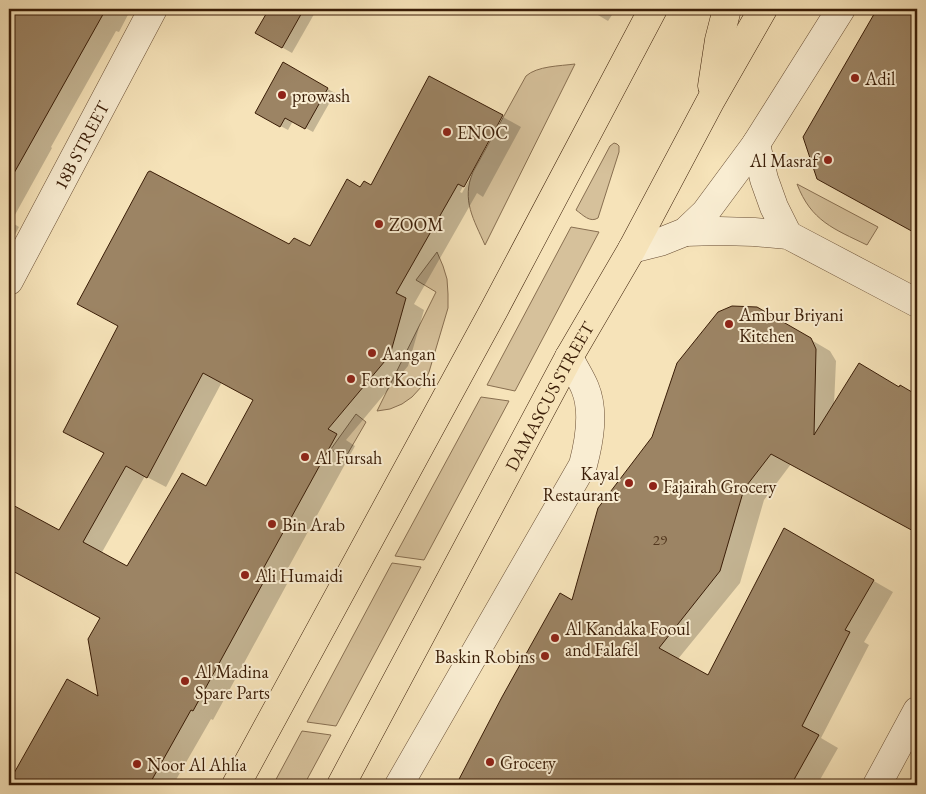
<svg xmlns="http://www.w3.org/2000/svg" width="926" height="794" font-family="'EB Garamond',serif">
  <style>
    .green { fill: #d6c19b; stroke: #886f51 }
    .shadow { fill: #0003; fill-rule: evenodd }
    .building { fill: #9c8464; stroke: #3a1d07; fill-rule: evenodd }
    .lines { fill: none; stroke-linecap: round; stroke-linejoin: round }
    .minor-casing { stroke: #694e34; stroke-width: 29 }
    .major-casing { stroke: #3a1d07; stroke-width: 29 }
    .minor { stroke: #f9edd2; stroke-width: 28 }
    .major { stroke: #f6e3b9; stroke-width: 28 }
    .poi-dot { fill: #8f2418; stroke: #f9edd2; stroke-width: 2 }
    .labels { text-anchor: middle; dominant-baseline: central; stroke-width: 4; stroke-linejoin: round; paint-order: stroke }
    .number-label { font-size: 15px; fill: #52371e }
    .poi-label { font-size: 18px; fill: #3a1d07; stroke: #f9edd2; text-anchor: start }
    .street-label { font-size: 18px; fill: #3a1d07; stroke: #f9edd2 }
  </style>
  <rect width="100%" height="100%" fill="#f6e3b9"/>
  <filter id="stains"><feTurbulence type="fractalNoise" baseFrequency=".004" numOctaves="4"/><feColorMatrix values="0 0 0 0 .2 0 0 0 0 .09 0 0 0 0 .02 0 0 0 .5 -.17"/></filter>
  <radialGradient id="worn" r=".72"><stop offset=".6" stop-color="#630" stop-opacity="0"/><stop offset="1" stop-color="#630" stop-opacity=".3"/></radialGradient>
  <!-- green -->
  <g class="green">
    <path d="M575,64L485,245C474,220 461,200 473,172L526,76C537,66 560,66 575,64Z"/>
    <path d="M614,143L617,144L619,146V152L598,218C590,223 583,215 576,210L610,146Z"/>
    <path d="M797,184L878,227L867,245C834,229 811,221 797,184Z"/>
    <polygon points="571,227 599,232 515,391 487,385"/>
    <polygon points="437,252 443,266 447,279 448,294 448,308 429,372 423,385 412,397 402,404 390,409 377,411 436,292 416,280"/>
    <polygon points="481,397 509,401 424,560 395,556"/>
    <polygon points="356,414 366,422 344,460 331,449"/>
    <polygon points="392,563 421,567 336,726 307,722"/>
    <polygon points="302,731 331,735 304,785 273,785"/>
  </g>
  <!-- shadow -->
  <g class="shadow">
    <polygon points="9,9 131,9 119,32 116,31 51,147 52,148 11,222 19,227 9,246"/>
    <polygon points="270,9 317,9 292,53 257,33"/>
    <polygon points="588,9 616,9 608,21"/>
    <polygon points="879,9 899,9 917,19 917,233 841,192 804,137"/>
    <polygon points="284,64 335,93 313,132 293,121 288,130 256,113"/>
    <path d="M501,116L460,192L462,193L503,117L521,127L483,197L477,193L414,304L424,310L408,366L346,440L355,446L281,581L287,584L213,720L211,719L173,785H9L68,680L99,698L102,618L9,568V504L59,531L105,454L83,442L289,245L310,248L361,188L372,187ZM222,382L254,400L206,488L128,568L101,554L145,476L166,487Z"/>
    <polygon points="757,308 830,351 836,361 834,405 900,387 917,396 917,533 791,464 764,500 740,583 678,659 708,676 785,530 893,592 864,642 869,645 821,738 838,748 817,785 458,785 503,697 573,602"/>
  </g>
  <!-- building -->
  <g class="building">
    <polygon points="9,9 106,9 9,182"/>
    <polygon points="269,9 304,9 282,48 255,33"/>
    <polygon points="877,9 901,9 917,17 917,234 817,179 803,137"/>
    <polygon points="283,62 328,88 305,129 285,118 280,127 255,113"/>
    <path d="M429,76L503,115L464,187L458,184L396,293L406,298L390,355L328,429L337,434L263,569L269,572L193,711L191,710L149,785H9V782L67,679L98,696L88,639L100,618L9,569V503L59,530L104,453L63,432L118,326L77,304L148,172L150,171L289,244L294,238L310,246L347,179L360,187L364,181L371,185ZM203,373L253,400L206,486L182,473L127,566L83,542L126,466L147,478Z"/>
    <polygon points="732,306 757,307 811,338 816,349 814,435 859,363 899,387 900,385 917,395 917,533 771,454 744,489 720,571 659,648 708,675 784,528 874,580 845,630 850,632 802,726 819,735 791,785 456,785 502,697 560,593 572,600 598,508 652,437 677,363 718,312"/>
  </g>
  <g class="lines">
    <!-- minor casing -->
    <g class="minor-casing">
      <g id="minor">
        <polyline points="756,144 764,179 774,207 788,235"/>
        <polyline points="685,232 719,231 754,232 788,235 917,303"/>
        <polyline points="632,249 660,242 685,232 705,213 756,144 841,9"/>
        <path id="s1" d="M9,281L153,9"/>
        <path d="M399,785L583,465C589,442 595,412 585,388C581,378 574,368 569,357"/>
        <polyline points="877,785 917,711"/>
      </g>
    </g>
    <!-- major casing -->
    <g class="major-casing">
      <g id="major">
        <polyline points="712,86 719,40 727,9"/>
        <polyline points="236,785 495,308 653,9"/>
        <path id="s2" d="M341,785L569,357L632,249L711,100L763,9"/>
      </g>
    </g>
    <!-- minor -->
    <use href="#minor" class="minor"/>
    <!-- major -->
    <use href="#major" class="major"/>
  </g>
  <!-- markers -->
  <g class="poi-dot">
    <circle cx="855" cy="78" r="5"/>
    <circle cx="282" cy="95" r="5"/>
    <circle cx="447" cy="132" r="5"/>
    <circle cx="828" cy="160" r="5"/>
    <circle cx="379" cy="224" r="5"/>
    <circle cx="729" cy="324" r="5"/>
    <circle cx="372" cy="353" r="5"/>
    <circle cx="351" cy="379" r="5"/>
    <circle cx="305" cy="457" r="5"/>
    <circle cx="629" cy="483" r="5"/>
    <circle cx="653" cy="486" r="5"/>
    <circle cx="272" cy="524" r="5"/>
    <circle cx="245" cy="575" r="5"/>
    <circle cx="555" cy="638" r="5"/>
    <circle cx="545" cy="656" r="5"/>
    <circle cx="185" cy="681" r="5"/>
    <circle cx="490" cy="762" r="5"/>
    <circle cx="137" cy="764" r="5"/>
  </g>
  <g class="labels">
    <!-- number labels -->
    <g class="number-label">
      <text x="660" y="539">29</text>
    </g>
    <!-- poi labels -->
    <g class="poi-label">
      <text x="865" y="78">Adil</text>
      <text x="292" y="95">prowash</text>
      <text x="457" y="132">ENOC</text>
      <text x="818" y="160" text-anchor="end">Al Masraf</text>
      <text x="389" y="224">ZOOM</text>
      <text x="739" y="314">Ambur Briyani<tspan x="739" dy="21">Kitchen</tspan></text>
      <text x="382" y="353">Aangan</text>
      <text x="361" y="379">Fort Kochi</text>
      <text x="315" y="457">Al Fursah</text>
      <text x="619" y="473" text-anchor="end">Kayal<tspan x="619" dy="21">Restaurant</tspan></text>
      <text x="663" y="486">Fajairah Grocery</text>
      <text x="282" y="524">Bin Arab</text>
      <text x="255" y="575">Ali Humaidi</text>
      <text x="565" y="628">Al Kandaka Fooul<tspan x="565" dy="21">and Falafel</tspan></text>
      <text x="535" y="656" text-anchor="end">Baskin Robins</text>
      <text x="195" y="671">Al Madina<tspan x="195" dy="21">Spare Parts</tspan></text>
      <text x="500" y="762">Grocery</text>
      <text x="147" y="764">Noor Al Ahlia</text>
    </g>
    <!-- street labels -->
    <g class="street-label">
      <text stroke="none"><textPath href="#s1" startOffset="154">18B STREET</textPath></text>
      <text stroke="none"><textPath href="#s2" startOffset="441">DAMASCUS STREET</textPath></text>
    </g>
  </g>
  <!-- margin -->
  <rect width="926" height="794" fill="none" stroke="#f6e3b9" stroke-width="30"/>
  <rect x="10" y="10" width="906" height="774" fill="none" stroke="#3a1d07" stroke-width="2.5"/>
  <rect x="15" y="15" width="896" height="764" fill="none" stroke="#3a1d07"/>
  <rect width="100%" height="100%" filter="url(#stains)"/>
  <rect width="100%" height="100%" fill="url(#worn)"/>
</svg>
